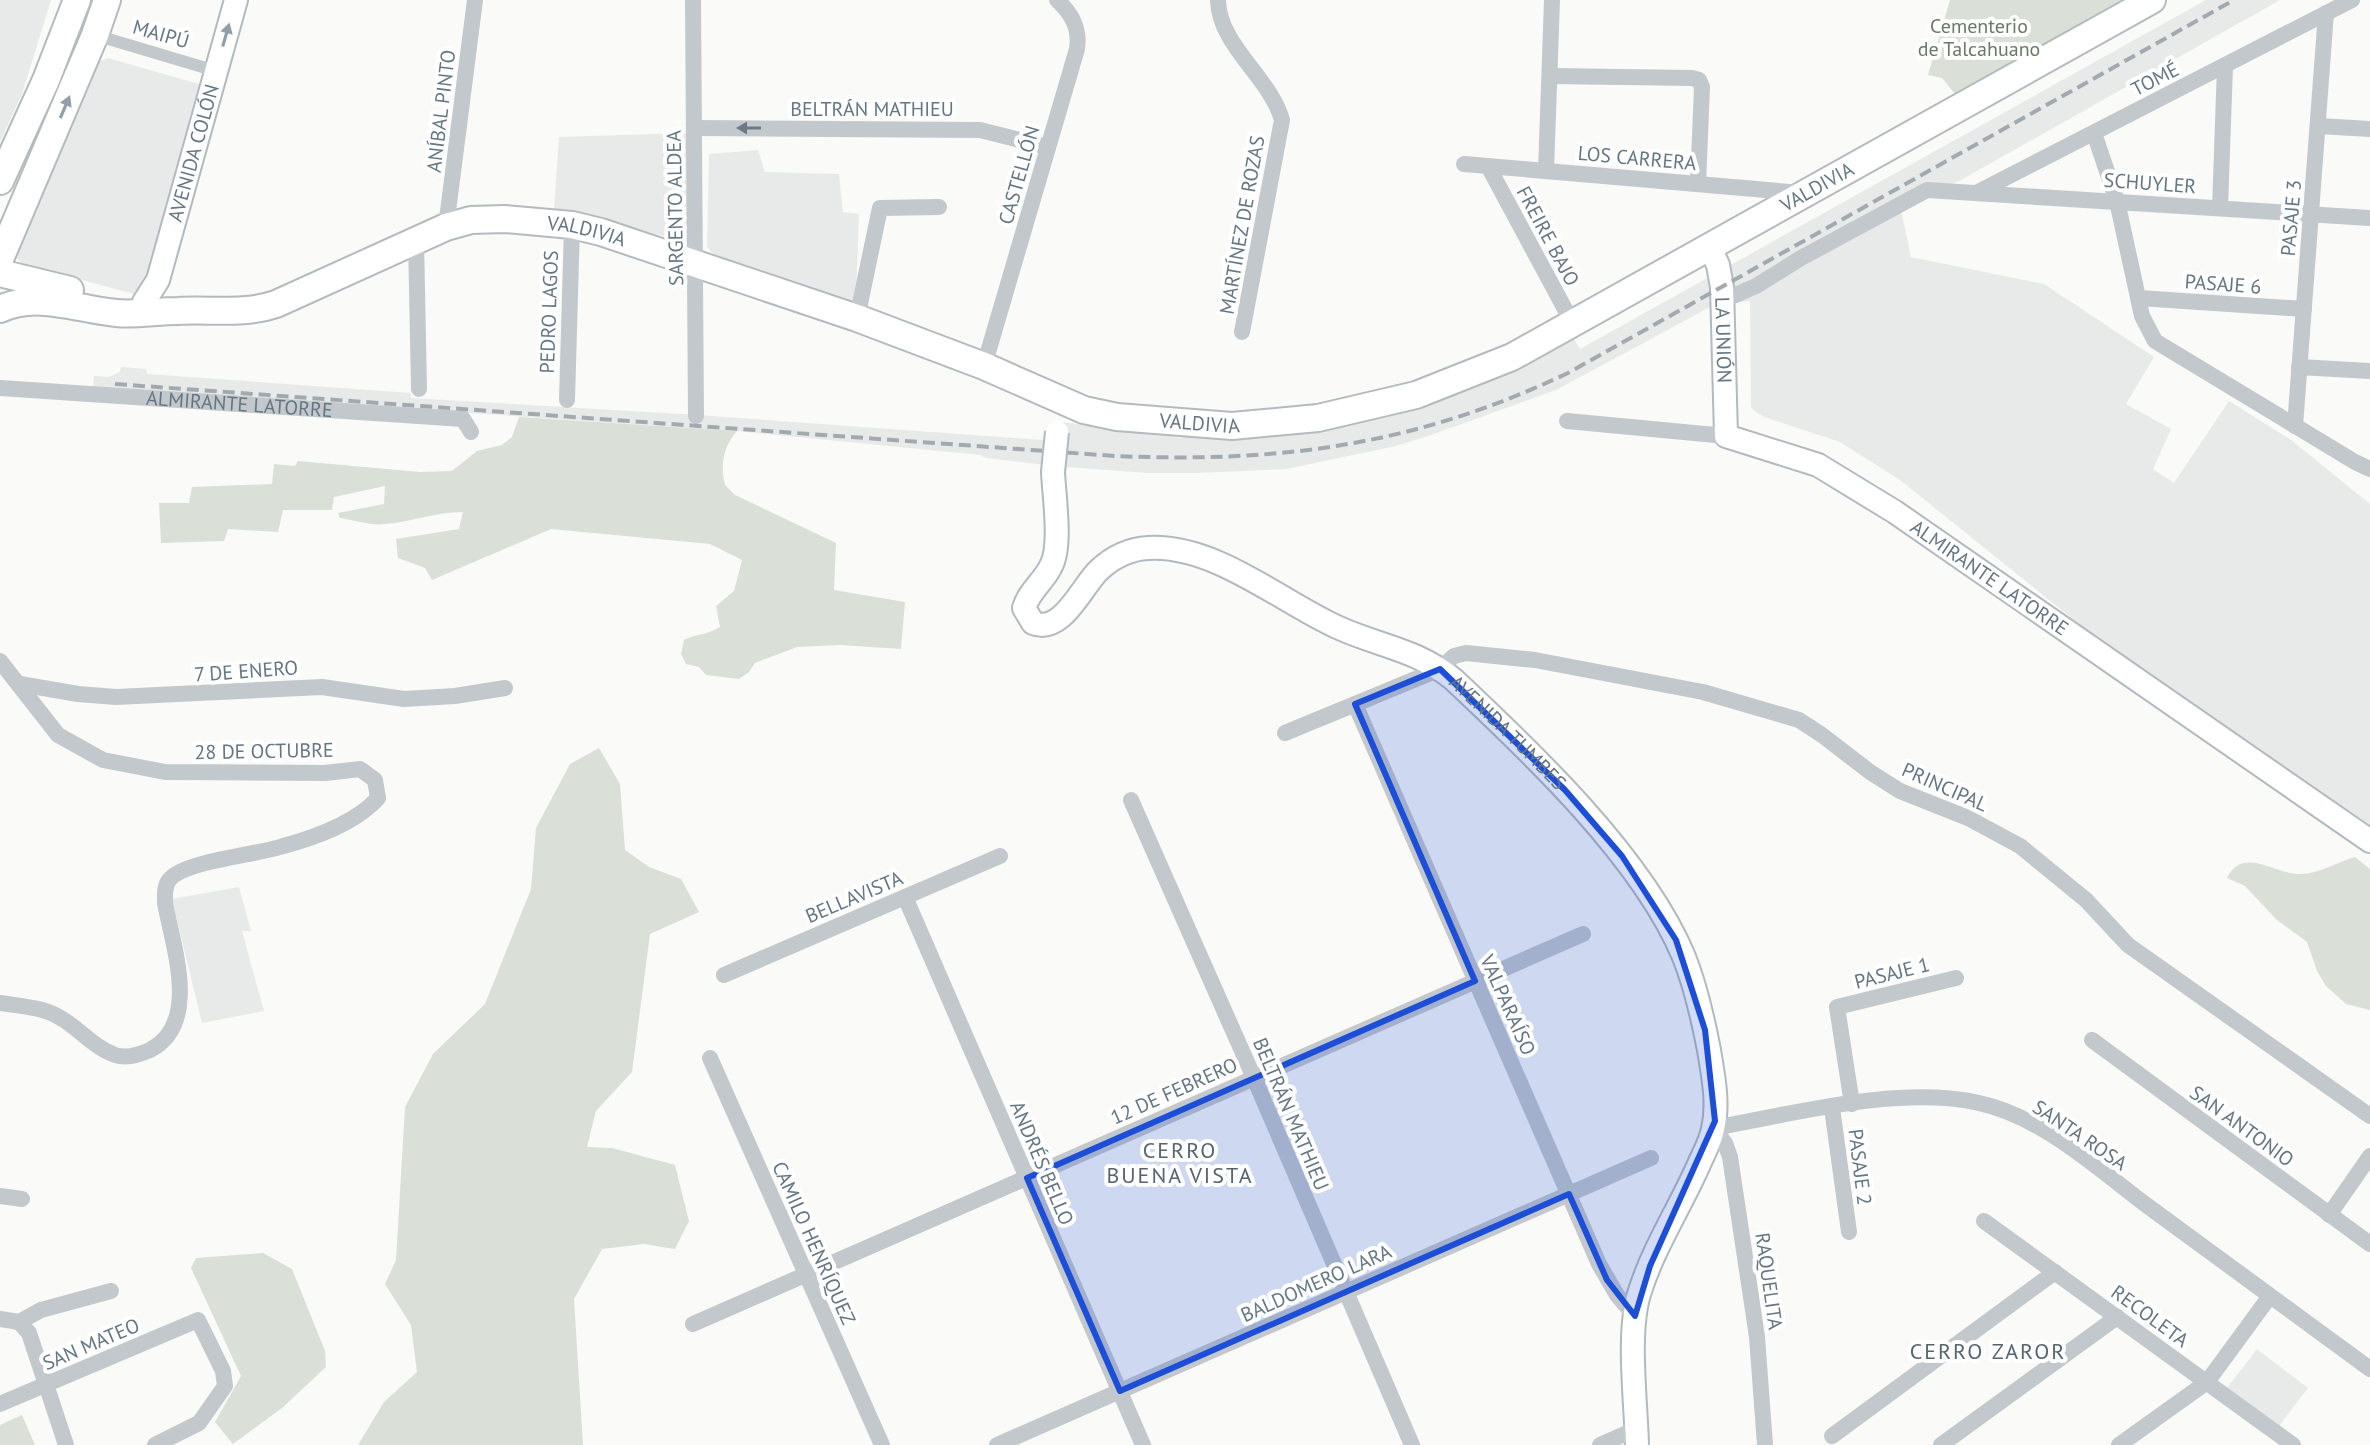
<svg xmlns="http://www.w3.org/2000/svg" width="2370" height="1445" font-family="'PT Sans',sans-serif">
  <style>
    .built { fill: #e8e9e9 }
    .green { fill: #dadfd7 }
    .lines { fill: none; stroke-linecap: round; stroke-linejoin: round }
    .secondary-casing { stroke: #b3babf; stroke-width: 26 }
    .primary-casing { stroke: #b5babe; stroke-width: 30 }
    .pedestrian { stroke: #c3c8cc; stroke-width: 12 }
    .minor { stroke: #c3c8cc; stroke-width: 16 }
    .secondary { stroke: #fff; stroke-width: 22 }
    .primary { stroke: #fff; stroke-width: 26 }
    .rail { stroke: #a2aab0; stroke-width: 4; stroke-dasharray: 12 6; stroke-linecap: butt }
    .secondary-bridge-casing { stroke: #b3babf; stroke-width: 26; stroke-linecap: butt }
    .secondary-bridge { stroke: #fff; stroke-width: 22 }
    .oneway { fill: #939fa8 }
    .oneway2 { fill: #6a7a87 }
    .marked { fill: #1d4ed8; fill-opacity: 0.2; stroke: #1d4ed8; stroke-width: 6; stroke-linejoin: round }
    .labels { text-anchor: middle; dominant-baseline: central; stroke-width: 8; stroke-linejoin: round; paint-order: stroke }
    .park-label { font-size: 20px; fill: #687a64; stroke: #fff }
    .street-label { font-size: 20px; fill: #657683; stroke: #fff }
    .neighbourhood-label { font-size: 22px; letter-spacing: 2px; fill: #57646e; stroke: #fff }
  </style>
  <rect width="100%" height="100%" fill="#fafaf8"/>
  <!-- built -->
  <g class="built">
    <polygon points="0,0 51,0 22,94 0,142"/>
    <polygon points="2206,0 2280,0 1961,180 1926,194 1901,210 1911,257 2044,284 2154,357 2126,404 2171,429 2153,469 2174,483 2229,401 2291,440 2370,504 2370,835 2146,678 1900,480 1840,442 1764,417 1756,412 1751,407 1750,301 1716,304 1556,390 1431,435 1396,446 1286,469 1197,473 1148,473 1053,466 986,458 980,455 737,431 93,388 94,376 109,377 120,372 121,367 146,369 147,374 411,393 411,398 698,415 1056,441 1058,422 1174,433 1174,437 1182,438 1183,433 1222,436 1573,337 1580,349"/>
    <polygon points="108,58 199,84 143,288 134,294 22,264 16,257 98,62"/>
    <polygon points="686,133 687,243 587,214 554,210 559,137"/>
    <polygon points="758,150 765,172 839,174 843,212 859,214 856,298 848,302 713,254 707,247 709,154"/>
    <polygon points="239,887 251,931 242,931 264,1011 202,1023 172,899"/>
    <polygon points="2257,1349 2308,1388 2279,1426 2227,1388"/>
  </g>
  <!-- green -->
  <g class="green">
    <polygon points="1950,0 2121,0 1955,94 1942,78 1928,75"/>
    <path d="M519,417L737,431C723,447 720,465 725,485L735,495L836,543L834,590L905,602L901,649L840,645L797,647L755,663L749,672L739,679L706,675L699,667L686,664L681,654L684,640C697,633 706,636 720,627L716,606L734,591L742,560L710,544L551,529L432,580L425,568L398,558L396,539L459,529L463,512C435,512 412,522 385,524C371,526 354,520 340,518L338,513L384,504L385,486L334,497L332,510H283L278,532L228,529L224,541L161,543L159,503H189L192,487L272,484L274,464L295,466L298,461L420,472L452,471L477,451L502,445L512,437Z"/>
    <polygon points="599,748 620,784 625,850 649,867 681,879 699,912 650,934 632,1072 596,1111 587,1147 612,1148 675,1165 689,1221 675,1249 644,1244 602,1249 574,1299 583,1445 358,1445 384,1402 417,1372 411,1325 385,1284 396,1260 405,1107 433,1054 485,1004 531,889 536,828 570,764"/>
    <path d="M2355,857L2370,869V1010L2346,1004L2326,986L2317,971L2307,942L2277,920L2245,886L2227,878C2243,845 2275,875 2301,874C2318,874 2338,862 2355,857Z"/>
    <polygon points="263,1253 292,1269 325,1351 326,1367 282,1408 233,1444 215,1422 241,1376 191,1268 196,1258"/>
    <polygon points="22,1415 35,1445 0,1445 0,1425"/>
  </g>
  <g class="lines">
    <!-- secondary casing -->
    <g class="secondary-casing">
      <g id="secondary">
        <path id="s2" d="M1710,248L1718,265L1722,287L1726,436L1818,465L1895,512L2370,841"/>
        <path id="s3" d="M144,302L158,280L236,0"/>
        <path id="s4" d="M1053,472C1054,496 1062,546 1051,566C1044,581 1029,591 1024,608L1033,623C1062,635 1082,586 1099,570C1113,557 1129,549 1148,548C1214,544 1280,601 1337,627C1378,646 1416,649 1453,679C1531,752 1643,858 1684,957C1696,987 1703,1019 1709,1050C1713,1075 1719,1103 1713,1129C1711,1140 1705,1151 1700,1162C1681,1206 1653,1248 1639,1294C1627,1334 1636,1402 1637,1445"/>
      </g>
    </g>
    <!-- primary casing -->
    <g class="primary-casing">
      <g id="primary">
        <polyline points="0,181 46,80 77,0"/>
        <polyline points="0,259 95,35 107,0"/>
        <polyline points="0,273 70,290"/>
        <path id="s5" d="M0,309C38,292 76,309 116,313C136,315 157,311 178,311C211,309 244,315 276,304L446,227L471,220L505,219L572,225L601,232L857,318L984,366L1084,410L1117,417L1232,426L1318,418L1416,395L1512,357L2152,0"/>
      </g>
    </g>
    <!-- pedestrian -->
    <polyline class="pedestrian" points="95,35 216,71"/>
    <!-- minor -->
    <g class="minor">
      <polyline points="693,0 696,416"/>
      <path d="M1218,0C1219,46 1270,77 1282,120L1242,332"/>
      <polyline points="1550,76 1692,78 1699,80 1702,87 1698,184"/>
      <polyline points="2319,126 2370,129"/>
      <polyline points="694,128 980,130 1048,147"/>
      <polyline points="2094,133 2117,201 2142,316 2155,341 2355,462 2370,469"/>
      <polyline points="1464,164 1802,193"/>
      <polyline points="1488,166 1573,324"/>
      <polyline points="1546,171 1552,0"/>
      <polyline points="1978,192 2352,0"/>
      <polyline points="2220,208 2225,66"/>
      <polyline points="446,227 475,0"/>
      <polyline points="416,239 419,389"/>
      <polyline points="2139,298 2304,309"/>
      <polyline points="1722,301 1756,286 1801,258 1927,190 2370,218"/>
      <polyline points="857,318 880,208 939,207"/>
      <path d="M984,366L1077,49C1080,28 1072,14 1057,0"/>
      <polyline points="2299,367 2370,371"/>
      <path id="s1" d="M0,388L463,419L471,432"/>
      <polyline points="567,400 572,225"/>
      <polyline points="1567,421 1726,436"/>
      <polyline points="2295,426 2326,13"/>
      <path d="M0,661L58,735L103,760L165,772L325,773L360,769L375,780L378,798C355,824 313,838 280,847C255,855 184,861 169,880C164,887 165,895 165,903C173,947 201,1024 150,1050C139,1055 127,1059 115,1055C93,1047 79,1028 59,1017C42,1007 20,1006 0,1003"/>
      <polyline points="20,684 78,694 116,697 322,687 404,699 455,696 505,688"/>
      <polyline points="1355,704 1599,1264 1617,1295 1635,1316"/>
      <polyline points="1285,733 1440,669 1454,656 1466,653 1535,660 1703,692 1799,720 1822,735 1870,772 1900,791 1968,818 2020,846 2086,900 2128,945 2370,1116"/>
      <polyline points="1131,800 1254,1078 1412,1445"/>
      <polyline points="905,897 1143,1445"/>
      <polyline points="724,975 1000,856"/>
      <polyline points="2092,1040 2370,1244"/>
      <polyline points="710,1058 882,1445"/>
      <polyline points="1852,1104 1837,1007 1956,978"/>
      <polyline points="1832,1108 1849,1232"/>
      <path d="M1713,1128C1793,1114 1899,1085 1979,1103C2043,1117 2098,1169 2149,1207C2223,1261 2296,1315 2370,1369"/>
      <polyline points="1713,1128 1725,1143 1730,1157 1757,1337 1765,1445"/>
      <polyline points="0,1196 22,1199"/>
      <polyline points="2329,1215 2370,1156"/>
      <polyline points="1984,1221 2293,1445"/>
      <polyline points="0,1319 19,1322"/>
      <polyline points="19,1322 29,1333 66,1445"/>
      <polyline points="19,1322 41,1310 111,1291"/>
      <polyline points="693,1324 1583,934"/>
      <polyline points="0,1404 198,1320 223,1371 225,1386 199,1423 155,1445"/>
      <polyline points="1832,1436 2055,1272"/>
      <polyline points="997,1445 1651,1158"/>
      <polyline points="1600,1445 1636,1429"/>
      <polyline points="1941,1445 2117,1317"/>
      <polyline points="2119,1445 2207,1382 2270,1296"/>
    </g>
    <!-- secondary -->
    <use href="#secondary" class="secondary"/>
    <!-- primary -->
    <use href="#primary" class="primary"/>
    <!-- rail -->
    <path class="rail" d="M115,384L1115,456C1283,463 1416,445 1568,373L2234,0"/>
    <!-- secondary-bridge casing -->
    <g class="secondary-bridge-casing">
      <polyline id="secondary-bridge" points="1053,472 1057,432"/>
    </g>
    <!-- secondary-bridge -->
    <use href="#secondary-bridge" class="secondary-bridge"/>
  </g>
  <!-- one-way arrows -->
  <defs><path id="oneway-solid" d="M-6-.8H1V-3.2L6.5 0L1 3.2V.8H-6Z" transform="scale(2)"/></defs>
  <g class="oneway">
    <use href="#oneway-solid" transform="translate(226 35) rotate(-74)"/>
    <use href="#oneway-solid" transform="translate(65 107) rotate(-67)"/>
  </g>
  <use class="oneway2" href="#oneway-solid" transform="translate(749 128) rotate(-180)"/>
  <!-- marked area -->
  <path class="marked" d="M1440,669L1565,790L1622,856L1676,940L1705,1030L1715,1121L1650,1266L1635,1316L1607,1280L1569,1194L1120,1391L1027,1178L1475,981L1355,704Z"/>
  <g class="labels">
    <!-- park labels -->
    <g class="park-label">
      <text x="1979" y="26">Cementerio<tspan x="1979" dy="23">de Talcahuano</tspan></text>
    </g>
    <!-- street labels -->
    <g class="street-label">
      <text transform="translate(161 34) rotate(16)">MAIPÚ</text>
      <text transform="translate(2155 79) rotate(-27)">TOMÉ</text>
      <text x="872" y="109">BELTRÁN MATHIEU</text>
      <text transform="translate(441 111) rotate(-83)">ANÍBAL PINTO</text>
      <text stroke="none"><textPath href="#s3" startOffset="158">AVENIDA COLÓN</textPath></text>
      <text transform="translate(1637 158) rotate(5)">LOS CARRERA</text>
      <text transform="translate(1019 175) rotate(-74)">CASTELLÓN</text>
      <text transform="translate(2150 183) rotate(4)">SCHUYLER</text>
      <text stroke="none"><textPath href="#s5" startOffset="1926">VALDIVIA</textPath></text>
      <text transform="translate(675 208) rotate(-91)">SARGENTO ALDEA</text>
      <text transform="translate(2291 218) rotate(-85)">PASAJE 3</text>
      <text transform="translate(1242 225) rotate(-80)">MARTÍNEZ DE ROZAS</text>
      <text stroke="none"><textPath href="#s5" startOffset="608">VALDIVIA</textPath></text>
      <text transform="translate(1548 236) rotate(62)">FREIRE BAJO</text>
      <text transform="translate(2223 284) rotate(4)">PASAJE 6</text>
      <text transform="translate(549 312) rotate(-88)">PEDRO LAGOS</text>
      <text stroke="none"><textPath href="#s2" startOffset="94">LA UNIÓN</textPath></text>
      <text stroke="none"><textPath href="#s1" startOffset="240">ALMIRANTE LATORRE</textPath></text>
      <text stroke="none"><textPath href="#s5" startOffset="1254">VALDIVIA</textPath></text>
      <text stroke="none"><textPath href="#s2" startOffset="492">ALMIRANTE LATORRE</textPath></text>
      <text transform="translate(246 671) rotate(-4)">7 DE ENERO</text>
      <text stroke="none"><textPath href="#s4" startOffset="720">AVENIDA TUMBES</textPath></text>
      <text transform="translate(264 751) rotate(-1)">28 DE OCTUBRE</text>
      <text transform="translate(1945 787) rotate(24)">PRINCIPAL</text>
      <text transform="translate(854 897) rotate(-23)">BELLAVISTA</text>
      <text transform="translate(1892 973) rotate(-14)">PASAJE 1</text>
      <text transform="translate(1508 1005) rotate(66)">VALPARAÍSO</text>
      <text transform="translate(1174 1091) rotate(-24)">12 DE FEBRERO</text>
      <text transform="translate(1291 1114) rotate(67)">BELTRÁN MATHIEU</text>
      <text transform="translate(2242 1126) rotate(36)">SAN ANTONIO</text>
      <text transform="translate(2080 1135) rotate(34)">SANTA ROSA</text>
      <text transform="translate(1042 1163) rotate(67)">ANDRÉS BELLO</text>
      <text transform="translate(1860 1167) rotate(83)">PASAJE 2</text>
      <text transform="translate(814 1243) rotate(66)">CAMILO HENRÍQUEZ</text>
      <text transform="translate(1769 1281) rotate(82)">RAQUELITA</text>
      <text transform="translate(1316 1283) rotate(-24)">BALDOMERO LARA</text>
      <text transform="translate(2150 1316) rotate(36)">RECOLETA</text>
      <text transform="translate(91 1344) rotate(-23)">SAN MATEO</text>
    </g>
    <!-- neighbourhood labels -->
    <g class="neighbourhood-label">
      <text x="1180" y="1150">CERRO<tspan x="1180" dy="25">BUENA VISTA</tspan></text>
      <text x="1988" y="1351">CERRO ZAROR</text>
    </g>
  </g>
</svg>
